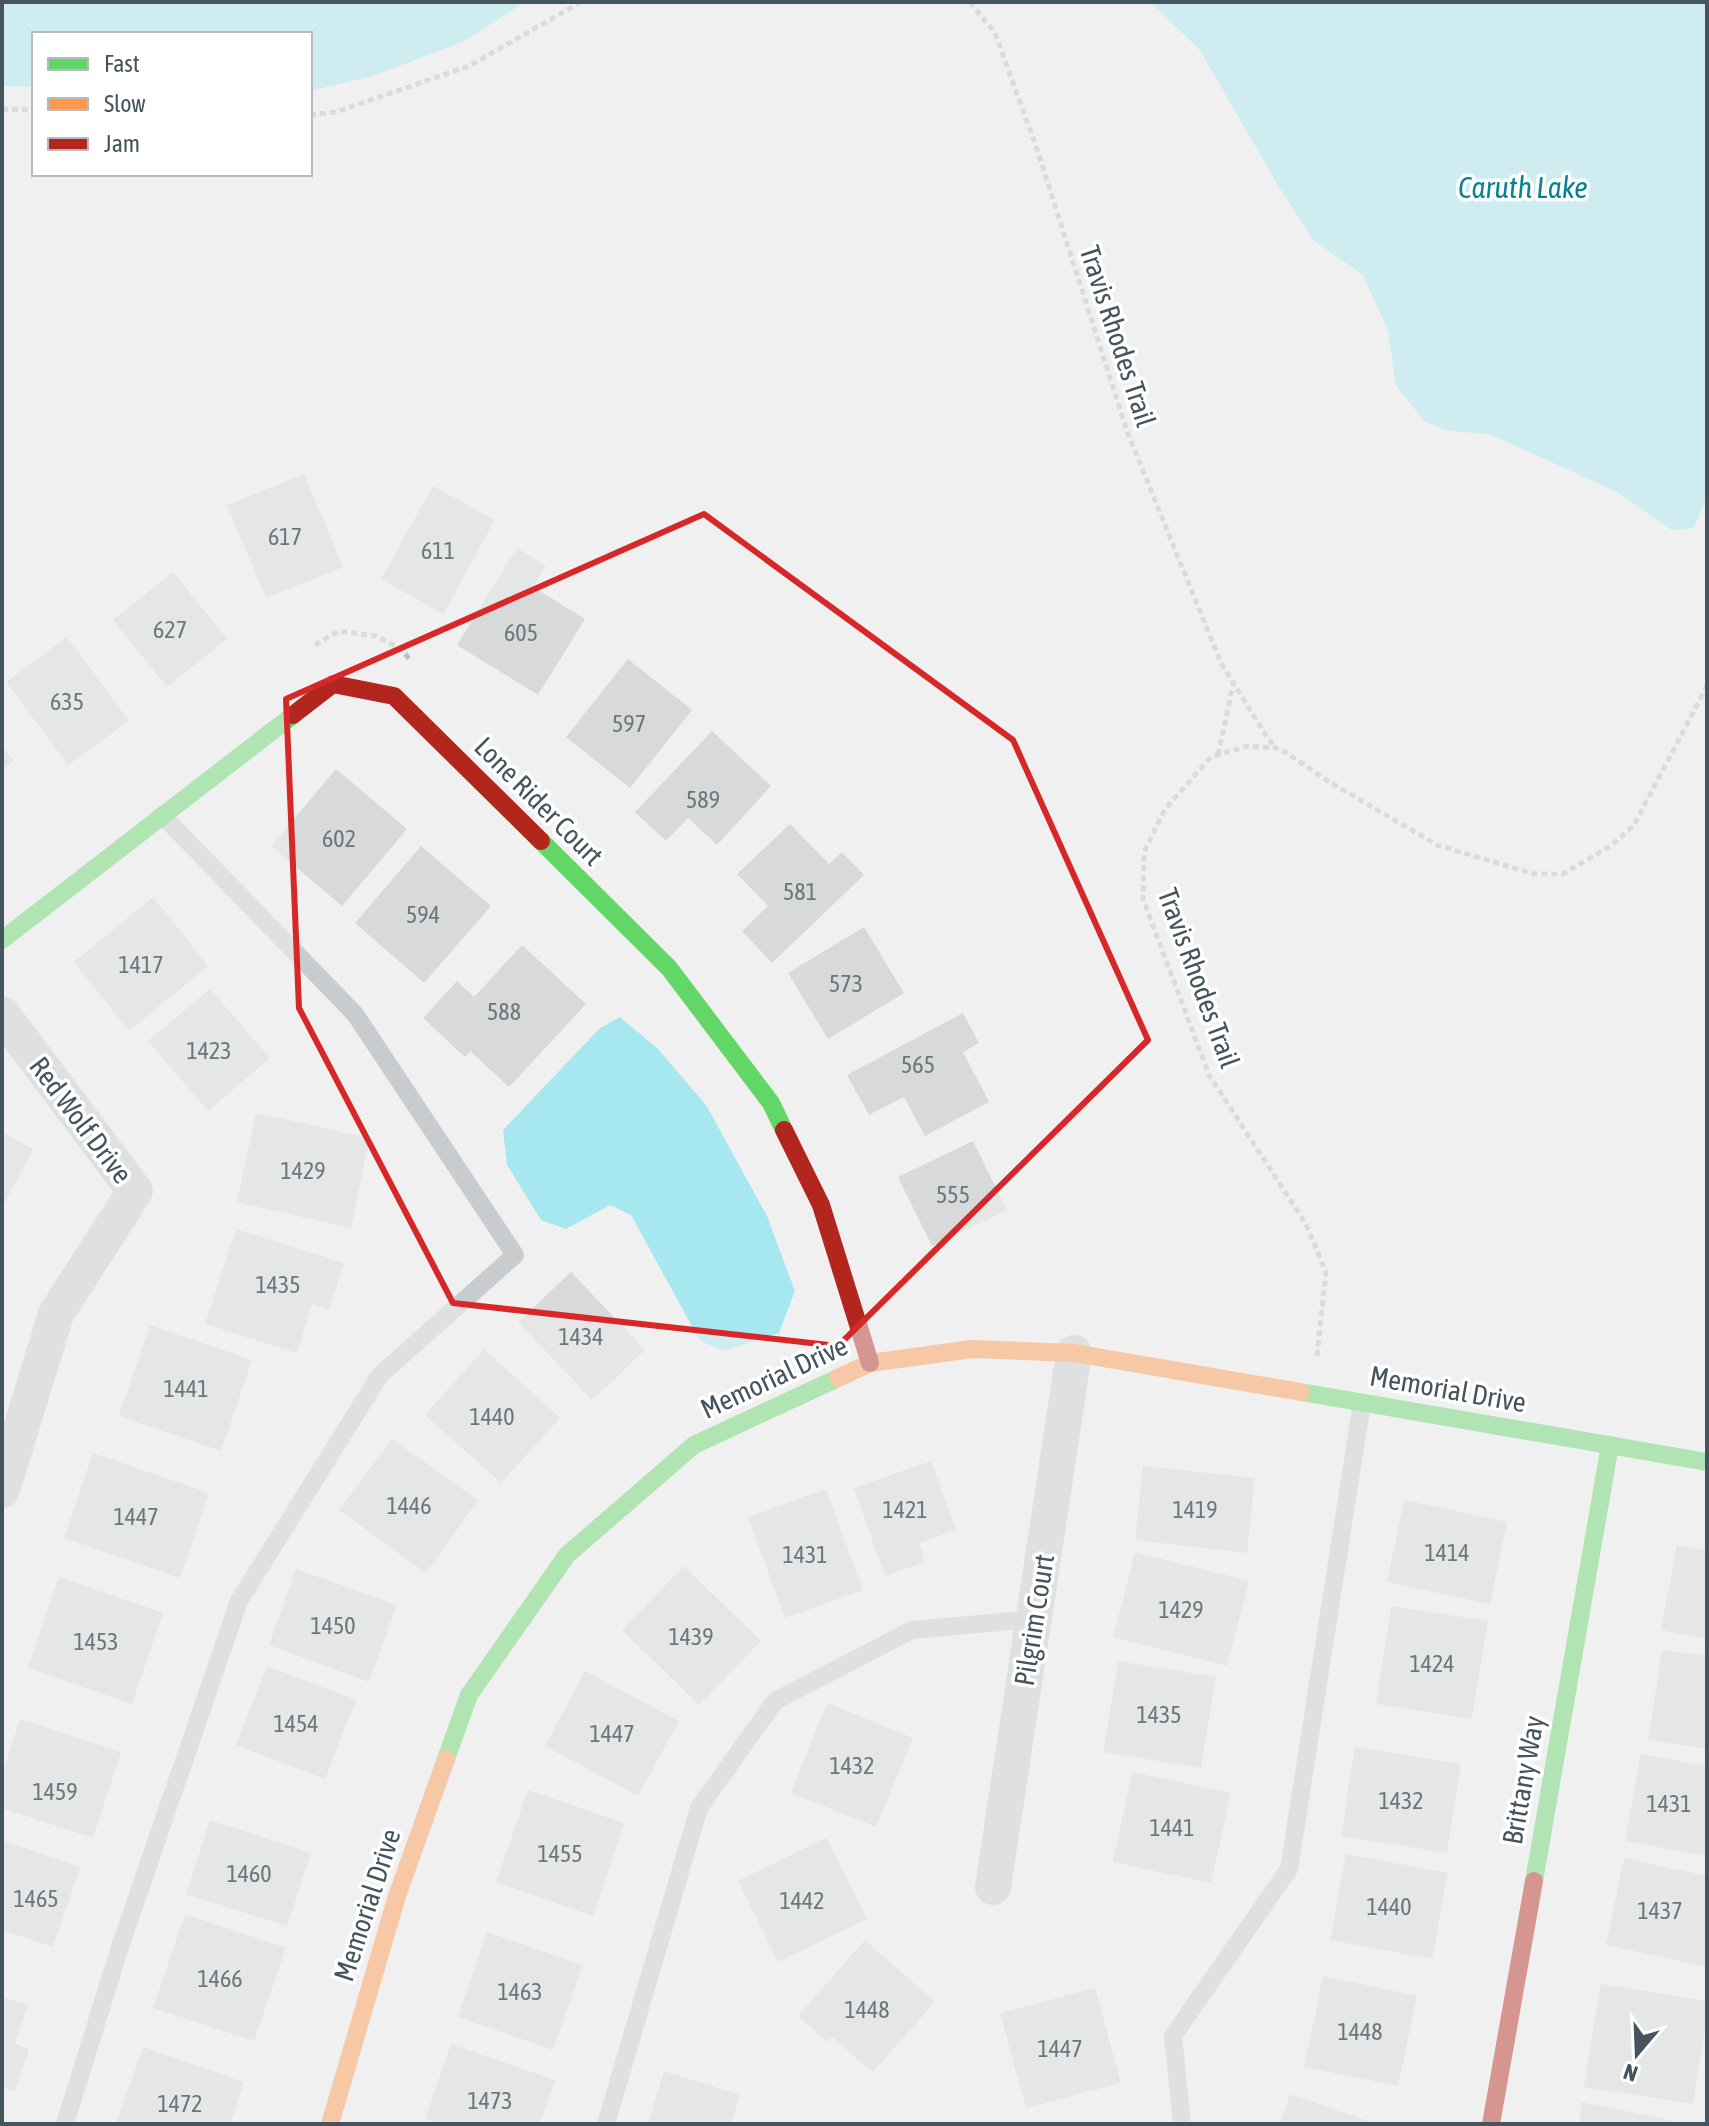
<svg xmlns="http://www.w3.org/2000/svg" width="1709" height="2126" font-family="'Asap Condensed',sans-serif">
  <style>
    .water { fill: #a7e8f0 }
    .building { fill: #d8d9d9 }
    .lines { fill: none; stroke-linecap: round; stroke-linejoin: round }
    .path { stroke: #b7c5bf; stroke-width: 5; stroke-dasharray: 6 4; stroke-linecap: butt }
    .lane { stroke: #c9cccf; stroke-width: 18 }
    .street { stroke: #c9cccf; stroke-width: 36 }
    .fast { stroke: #63d668; stroke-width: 18 }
    .slow { stroke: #ff974d; stroke-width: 18 }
    .jam { stroke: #b3261e; stroke-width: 18 }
    .marked { fill: none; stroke: #d62828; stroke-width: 6; stroke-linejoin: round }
    .labels { text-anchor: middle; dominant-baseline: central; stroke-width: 7; stroke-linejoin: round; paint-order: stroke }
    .number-label { font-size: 24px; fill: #6b777d }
    .street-label { font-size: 28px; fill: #46555d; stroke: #fff }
    .water-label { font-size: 30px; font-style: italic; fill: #088391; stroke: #fff }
  </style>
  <rect width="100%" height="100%" fill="#f1f0f0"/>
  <!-- water -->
  <g class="water">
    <polygon points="2,2 525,2 463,42 373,76 310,91 310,34 34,34 34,87 2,86"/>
    <polygon points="1150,2 1707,2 1707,497 1694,528 1672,530 1617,492 1489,434 1449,431 1425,422 1396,386 1388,331 1363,275 1313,240 1279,187 1199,49"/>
    <polygon points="620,1017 658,1049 706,1105 767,1216 795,1291 779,1333 725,1351 700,1341 631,1215 610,1205 566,1229 541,1220 507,1165 503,1130 600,1028"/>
  </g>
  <!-- building -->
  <g class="building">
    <polygon points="304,474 343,567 266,598 227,505"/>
    <polygon points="433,486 495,520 443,614 381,579"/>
    <polygon points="517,548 546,566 533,587 585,619 538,695 457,645"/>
    <polygon points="173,572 227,639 167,687 113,620"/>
    <polygon points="67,637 129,721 68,765 6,682"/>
    <polygon points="628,659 692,710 630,788 566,737"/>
    <polygon points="712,731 771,786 717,845 688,818 666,841 635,812"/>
    <polygon points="2,745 14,761 2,770"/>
    <polygon points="336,769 407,829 342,906 271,846"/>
    <polygon points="790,824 829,864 842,852 864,875 772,963 742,931 768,906 737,874"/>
    <polygon points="421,846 491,906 424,983 355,923"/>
    <polygon points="153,897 208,966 129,1031 74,962"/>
    <polygon points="864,927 904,993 828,1039 788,973"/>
    <polygon points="522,945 586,1004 509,1087 470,1051 465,1057 423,1018 457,981 474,997"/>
    <polygon points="210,989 270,1058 208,1111 148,1041"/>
    <polygon points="963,1013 979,1043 963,1052 989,1102 925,1136 904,1097 869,1115 847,1075"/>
    <polygon points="256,1113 370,1138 351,1228 237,1202"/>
    <polygon points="2,1132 33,1149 2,1208"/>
    <polygon points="973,1141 1007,1210 932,1246 898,1177"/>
    <polygon points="236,1229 344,1263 329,1310 312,1304 297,1353 205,1324"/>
    <polygon points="571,1272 645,1350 592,1400 518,1322"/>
    <polygon points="150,1325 252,1360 221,1451 119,1416"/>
    <polygon points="484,1349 560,1418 501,1483 425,1415"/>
    <polygon points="392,1439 478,1500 426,1573 339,1510"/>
    <polygon points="93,1453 209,1493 180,1578 64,1538"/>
    <polygon points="931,1461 956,1530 919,1543 925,1562 885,1576 854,1488"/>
    <polygon points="1143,1466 1255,1478 1247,1553 1135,1540"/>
    <polygon points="826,1489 863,1590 785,1618 748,1517"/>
    <polygon points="1404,1500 1507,1522 1490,1604 1387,1582"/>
    <polygon points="1677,1545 1707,1550 1707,1639 1661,1630"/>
    <polygon points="1135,1552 1249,1581 1227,1666 1113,1637"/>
    <polygon points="684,1566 761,1641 699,1705 622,1630"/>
    <polygon points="296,1569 397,1605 369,1682 269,1645"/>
    <polygon points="59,1577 163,1613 132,1704 28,1668"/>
    <polygon points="1391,1606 1488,1621 1472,1719 1376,1704"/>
    <polygon points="1662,1650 1707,1656 1707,1749 1648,1740"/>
    <polygon points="1118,1661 1216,1677 1201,1768 1103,1752"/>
    <polygon points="267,1666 356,1700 325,1779 236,1745"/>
    <polygon points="585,1671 679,1721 638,1796 545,1746"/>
    <polygon points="827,1703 913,1738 876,1827 791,1793"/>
    <polygon points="20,1719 121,1752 93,1838 2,1808 2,1774"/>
    <polygon points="1355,1747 1461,1764 1447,1853 1341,1836"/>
    <polygon points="1641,1754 1707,1766 1707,1856 1625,1841"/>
    <polygon points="1132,1772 1231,1793 1211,1883 1113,1862"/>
    <polygon points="528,1790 624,1823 593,1916 496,1882"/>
    <polygon points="210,1820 311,1853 287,1926 186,1894"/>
    <polygon points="826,1838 867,1919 778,1962 738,1881"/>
    <polygon points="2,1840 80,1867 53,1947 2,1930"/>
    <polygon points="1346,1854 1448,1873 1432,1959 1330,1940"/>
    <polygon points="1624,1858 1707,1876 1707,1967 1606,1945"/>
    <polygon points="185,1914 286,1948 254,2041 153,2008"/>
    <polygon points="487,1932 583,1965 553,2050 458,2017"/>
    <polygon points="865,1940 935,2002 873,2072 832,2037 827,2042 798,2016"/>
    <polygon points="1323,1976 1417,1996 1398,2086 1304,2067"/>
    <polygon points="1601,1984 1707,2001 1707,2016 1693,2104 1584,2087"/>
    <polygon points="1095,1988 1121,2083 1026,2108 1000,2013"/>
    <polygon points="2,1997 28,2005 15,2044 29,2049 15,2091 2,2087"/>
    <polygon points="451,2044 555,2080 540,2124 439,2124 425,2119"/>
    <polygon points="143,2047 244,2082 230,2124 116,2124"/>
    <polygon points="664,2071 740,2095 731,2124 648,2124"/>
    <polygon points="1290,2094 1377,2124 1280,2124"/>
    <polygon points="1582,2102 1683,2123 1683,2124 1578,2124"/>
  </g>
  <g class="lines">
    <!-- path -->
    <g class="path">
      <polyline points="970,2 995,33 1036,146 1127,431 1221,663 1267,737 1276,748"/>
      <polyline points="2,109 34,110"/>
      <polyline points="310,115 336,112 469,66 581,2"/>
      <polyline points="315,645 339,631 376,636 402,649 409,659"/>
      <polyline points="1218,755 1233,685"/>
      <polyline points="1317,1356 1326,1272 1306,1224 1209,1075 1143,899 1144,852 1165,809 1211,757 1248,746 1276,748 1287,753 1323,778 1437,845 1534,874 1563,874 1612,845 1634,825 1707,686"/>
    </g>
    <!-- lane -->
    <g class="lane">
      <polyline points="65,2124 120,1947 239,1601 380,1375 515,1255 355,1014 162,815"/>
      <polyline points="606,2124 699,1808 775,1701 912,1630 1034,1619"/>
      <polyline points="1182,2124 1173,2036 1289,1869 1362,1403"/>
    </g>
    <!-- street -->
    <g class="street">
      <polyline points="2,1014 135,1191 56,1314 2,1490"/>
      <polyline points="993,1887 1074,1353"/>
    </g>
    <!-- fast -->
    <g class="fast">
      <polyline points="541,841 669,968 771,1103 784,1130"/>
      <polyline points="2,940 293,715"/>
      <polyline points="1301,1392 1707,1462"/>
      <polyline points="446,1759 469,1695 567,1555 694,1445 838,1378"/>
      <polyline points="1534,1881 1610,1445"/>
    </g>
    <!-- slow -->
    <g class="slow">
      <polyline points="838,1378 870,1363 972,1349 1074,1353 1301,1392"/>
      <polyline points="330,2124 397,1896 446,1759"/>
    </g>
    <!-- jam -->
    <g class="jam">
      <polyline points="293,715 333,684 394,696 541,841"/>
      <polyline points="784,1130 821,1205 870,1363"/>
      <polyline points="1491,2124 1534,1881"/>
    </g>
  </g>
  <!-- marked area -->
  <path d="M0 0H1709V2126H0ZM704,514L1013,740L1148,1040L838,1346L453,1303L299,1008L286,699Z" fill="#f1f0f0" fill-opacity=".55" fill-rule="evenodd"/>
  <path class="marked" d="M704,514L1013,740L1148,1040L838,1346L453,1303L299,1008L286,699Z"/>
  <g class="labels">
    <!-- number labels -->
    <g class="number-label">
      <text x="285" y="536">617</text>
      <text x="438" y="550">611</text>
      <text x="170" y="629">627</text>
      <text x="521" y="632">605</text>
      <text x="67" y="701">635</text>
      <text x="629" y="723">597</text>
      <text x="703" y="799">589</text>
      <text x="339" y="838">602</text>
      <text x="800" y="891">581</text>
      <text x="423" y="914">594</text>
      <text x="141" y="964">1417</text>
      <text x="846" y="983">573</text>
      <text x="504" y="1011">588</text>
      <text x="209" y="1050">1423</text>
      <text x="918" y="1064">565</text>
      <text x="303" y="1170">1429</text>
      <text x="953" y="1194">555</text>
      <text x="278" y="1284">1435</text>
      <text x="581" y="1336">1434</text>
      <text x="186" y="1388">1441</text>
      <text x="492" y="1416">1440</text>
      <text x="409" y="1505">1446</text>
      <text x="905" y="1509">1421</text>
      <text x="1195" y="1509">1419</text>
      <text x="136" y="1516">1447</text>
      <text x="1447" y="1552">1414</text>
      <text x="805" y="1554">1431</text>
      <text x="1181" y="1609">1429</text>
      <text x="333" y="1625">1450</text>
      <text x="691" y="1636">1439</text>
      <text x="96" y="1641">1453</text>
      <text x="1432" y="1663">1424</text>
      <text x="1159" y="1714">1435</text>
      <text x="296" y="1723">1454</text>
      <text x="612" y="1733">1447</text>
      <text x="852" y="1765">1432</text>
      <text x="55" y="1791">1459</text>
      <text x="1401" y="1800">1432</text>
      <text x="1669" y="1803">1431</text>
      <text x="1172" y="1827">1441</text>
      <text x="560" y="1853">1455</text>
      <text x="249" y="1873">1460</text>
      <text x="36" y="1898">1465</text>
      <text x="802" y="1900">1442</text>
      <text x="1389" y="1906">1440</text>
      <text x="1660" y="1910">1437</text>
      <text x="220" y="1978">1466</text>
      <text x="520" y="1991">1463</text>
      <text x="867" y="2009">1448</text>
      <text x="1360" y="2031">1448</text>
      <text x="1060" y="2048">1447</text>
      <text x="490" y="2100">1473</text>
      <text x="180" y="2103">1472</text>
    </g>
    <!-- street labels -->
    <g class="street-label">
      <text transform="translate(1118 336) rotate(72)">Travis Rhodes Trail</text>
      <text transform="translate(539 801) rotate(45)">Lone Rider Court</text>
      <text transform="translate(1199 978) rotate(70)">Travis Rhodes Trail</text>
      <text transform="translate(81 1120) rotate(53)">Red Wolf Drive</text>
      <text transform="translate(774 1377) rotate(-25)">Memorial Drive</text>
      <text transform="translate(1448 1389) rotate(10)">Memorial Drive</text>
      <text transform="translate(1034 1620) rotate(-81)">Pilgrim Court</text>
      <text transform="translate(1523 1780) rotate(-80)">Brittany Way</text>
      <text transform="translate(367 1905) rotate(-72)">Memorial Drive</text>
    </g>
    <!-- water labels -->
    <g class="water-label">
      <text x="1523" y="187">Caruth Lake</text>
    </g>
  </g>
  <!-- border -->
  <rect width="1709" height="2126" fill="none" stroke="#46555d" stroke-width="8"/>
  <!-- legend -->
  <rect x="32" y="32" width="280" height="144" fill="#ffffff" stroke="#b5bbbe" stroke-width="2"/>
  <rect x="48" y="58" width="40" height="12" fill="#63d668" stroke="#b5bbbe" stroke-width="2"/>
  <text x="104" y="72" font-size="24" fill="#46555d">Fast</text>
  <rect x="48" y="98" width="40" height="12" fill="#ff974d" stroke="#b5bbbe" stroke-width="2"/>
  <text x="104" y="112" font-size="24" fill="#46555d">Slow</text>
  <rect x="48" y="138" width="40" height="12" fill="#b3261e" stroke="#b5bbbe" stroke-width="2"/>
  <text x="104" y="152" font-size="24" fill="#46555d">Jam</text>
  <!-- north arrow -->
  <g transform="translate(1637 2054) rotate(199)" stroke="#ffffff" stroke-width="6" paint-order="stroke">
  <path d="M0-6L14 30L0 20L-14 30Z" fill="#46555d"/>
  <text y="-12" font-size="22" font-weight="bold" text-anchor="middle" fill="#46555d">N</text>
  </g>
</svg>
